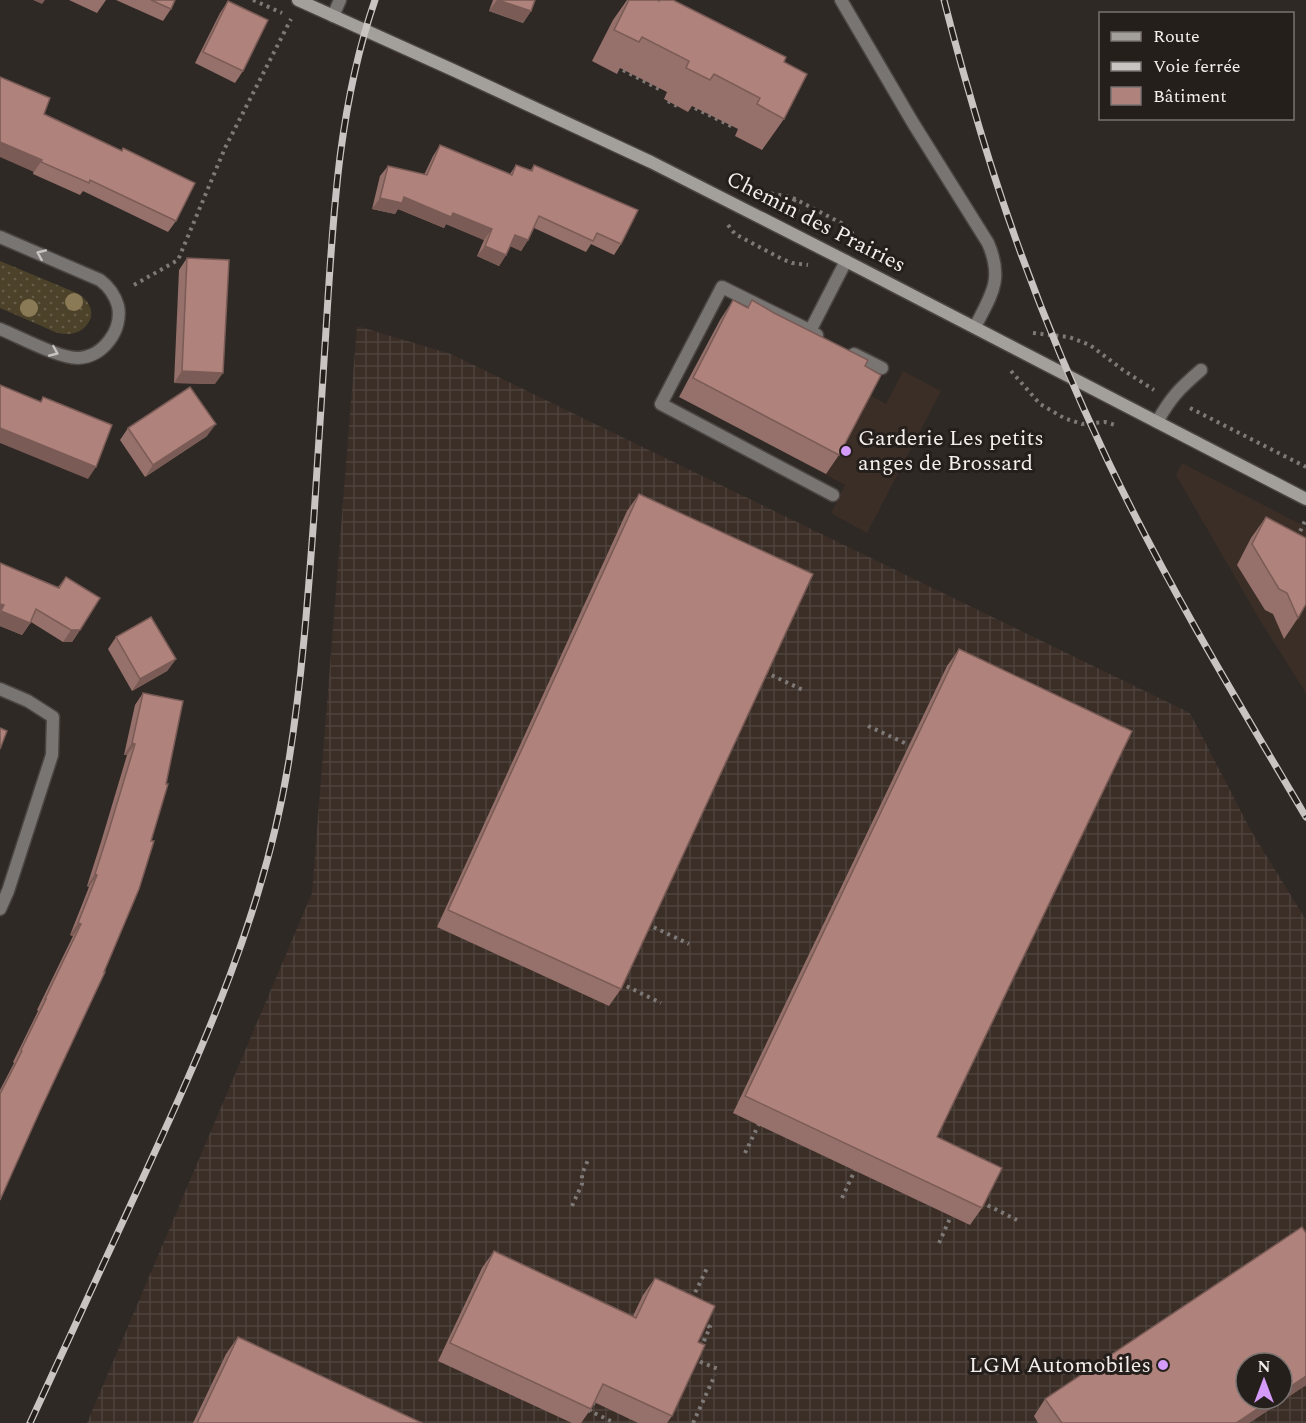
<svg xmlns="http://www.w3.org/2000/svg" width="1306" height="1423" font-family="Spectral,serif">
  <style>
    .built { fill: #3a2e27 }
    .industrial { fill: url(#industrial-grid); fill-rule: evenodd }
    .green { fill: url(#green-dots) }
    .lines { fill: none; stroke-linecap: round; stroke-linejoin: round }
    .lane-casing { stroke: #4b4542; stroke-width: 15 }
    .street-casing { stroke: #4b4542; stroke-width: 15 }
    .secondary-casing { stroke: #4b4542; stroke-width: 15 }
    .path { stroke: #7e7976; stroke-width: 4; stroke-dasharray: 3 4.5; stroke-linecap: butt }
    .lane { stroke: #787572; stroke-width: 12 }
    .street { stroke: #787572; stroke-width: 12 }
    .secondary { stroke: #a39f9b; stroke-width: 12 }
    .rail-casing { stroke: #c9c3c1; stroke-width: 7 }
    .rail { stroke: #251f1c; stroke-width: 4.5; stroke-dasharray: 14; stroke-linecap: butt }
    .tree { fill: #8b7a56 }
    .wall { fill: #96706a }
    .shaded-wall { fill: #7a5b56 }
    .building { fill: #af827b; stroke: #7a5b56; stroke-width: 1.5 }
    .oneway { stroke: #c9c4c2 }
    .poi-dot { fill: #d59bfa; stroke: #251f1c; stroke-width: 2 }
    .labels { text-anchor: middle; dominant-baseline: central; stroke-width: 6; stroke-linejoin: round; paint-order: stroke }
    .street-label { font-size: 22px; fill: #f4efed; stroke: #251f1c }
    .poi-label { font-size: 22px; fill: #f4efed; stroke: #251f1c; text-anchor: start }
  </style>
  <defs>
    <pattern id="industrial-grid" width="8" height="8" patternUnits="userSpaceOnUse" patternTransform="scale(1.5)"><rect width="8" height="8" fill="#3a2e27"/><path d="M0 4h8M4 0v8" fill="none" stroke="#4d423c"/></pattern>
    <pattern id="green-dots" width="8" height="8" patternUnits="userSpaceOnUse" patternTransform="scale(1.5)"><rect width="8" height="8" fill="#4b4229"/><path d="M2 2h.1M6 6h.1" fill="none" stroke="#665e48" stroke-width="1.8" stroke-linecap="round"/></pattern>
  </defs>
  <rect width="100%" height="100%" fill="#2f2926"/>
  <!-- built -->
  <g class="built">
    <polygon points="903,371 941,391 867,533 831,513 845,485 741,429 868,394 886,404"/>
    <polygon points="1182,463 1306,527 1306,693 1261,622 1176,475"/>
  </g>
  <!-- industrial -->
  <path class="industrial" d="M357,326L451,354L1190,713L1251,831L1306,920V1423H87L312,893ZM1246,1363H1282V1399H1246Z"/>
  <!-- green -->
  <path class="green" d="M0,261L79,294C86,299 93,307 91,317C88,328 76,335 66,334C58,334 50,330 44,327C29,321 15,314 0,308Z"/>
  <g class="lines">
    <!-- lane casing -->
    <g class="lane-casing">
      <g id="lane">
        <path d="M841,0L913,123L988,243C1004,280 991,295 975,327"/>
        <polyline points="333,16 340,0"/>
        <polyline points="807,329 722,287 661,404 833,495"/>
        <polyline points="817,335 810,331 846,261"/>
        <polyline points="854,354 882,368"/>
        <path d="M1157,422C1171,397 1180,388 1201,370"/>
      </g>
    </g>
    <!-- street casing -->
    <g class="street-casing">
      <g id="street">
        <path d="M0,237L100,280C108,286 115,295 118,306C123,330 103,357 78,358C58,358 20,337 0,329"/>
        <polyline points="0,689 28,701 53,717 52,755 8,891 0,909"/>
      </g>
    </g>
    <!-- secondary casing -->
    <g class="secondary-casing">
      <polyline id="secondary" points="298,0 453,70 651,162 846,261 1306,499"/>
    </g>
    <!-- path -->
    <g class="path">
      <polyline points="253,0 282,13"/>
      <polyline points="623,70 661,90"/>
      <polyline points="668,101 677,106"/>
      <polyline points="695,108 733,127"/>
      <polyline points="756,191 786,196 795,199 843,224 865,246"/>
      <polyline points="795,199 791,207 807,216"/>
      <polyline points="728,225 735,234 782,259 792,263 808,265"/>
      <polyline points="134,285 178,260 225,148 291,19"/>
      <polyline points="1033,333 1069,337 1090,345 1123,370 1154,390"/>
      <polyline points="1011,371 1040,404 1064,418 1082,424 1105,422 1115,425"/>
      <polyline points="1190,408 1306,467"/>
      <polyline points="1297,538 1305,521"/>
      <polyline points="765,672 805,691"/>
      <polyline points="868,726 909,745"/>
      <polyline points="647,924 689,944"/>
      <polyline points="620,983 661,1003"/>
      <polyline points="745,1153 759,1124"/>
      <polyline points="842,1198 855,1170"/>
      <polyline points="981,1202 1017,1220"/>
      <polyline points="572,1206 582,1184 582,1174 588,1160"/>
      <polyline points="939,1243 951,1216"/>
      <polyline points="692,1299 708,1266"/>
      <polyline points="701,1348 710,1327 703,1323"/>
      <polyline points="697,1357 696,1360 718,1369"/>
      <polyline points="594,1402 590,1411 615,1423"/>
      <polyline points="693,1423 715,1375"/>
    </g>
    <!-- lane -->
    <use href="#lane" class="lane"/>
    <!-- street -->
    <use href="#street" class="street"/>
    <!-- secondary -->
    <use href="#secondary" class="secondary"/>
    <!-- rail casing -->
    <g class="rail-casing">
      <g id="rail">
        <path d="M944,0C952,31 960,62 969,92C1004,217 1050,339 1106,457C1165,581 1236,699 1306,817"/>
        <path d="M30,1423C67,1342 105,1261 142,1180C205,1043 265,910 289,760C302,679 308,597 314,516C318,454 322,392 326,330C333,218 338,107 375,0"/>
      </g>
    </g>
    <!-- rail -->
    <use href="#rail" class="rail"/>
  </g>
  <!-- trees -->
  <g class="tree">
    <circle cx="74" cy="302" r="9"/>
    <circle cx="29" cy="308" r="9"/>
  </g>
  <!-- wall -->
  <g class="wall">
    <polygon points="69,0 106,0 97,13"/>
    <polygon points="116,0 175,0 171,9 163,21"/>
    <polygon points="493,0 535,0 531,11 523,23 489,11"/>
    <polygon points="627,0 673,0 784,62 784,119 762,150 735,136 738,129 692,106 688,112 664,99 667,92 620,68 617,74 592,61 613,20"/>
    <polygon points="228,1 243,71 235,83 195,63 220,13"/>
    <polygon points="44,114 121,151 123,148 176,221 168,232 83,191 80,195 33,174"/>
    <polygon points="440,145 510,174 516,165 530,171 534,165 621,244 614,255 591,244 586,252 534,228 528,240 521,251 510,246 506,255 499,266 477,256 484,240 446,224 444,228 398,209 395,214 372,209 380,176 388,166 424,175 433,156"/>
    <polygon points="187,258 215,384 174,383 179,270"/>
    <polygon points="733,300 747,307 752,300 865,366 839,455 826,474 679,397 720,320"/>
    <polygon points="128,428 207,436 145,477 120,440"/>
    <polygon points="639,494 621,989 609,1006 437,927 627,511"/>
    <polygon points="1266,517 1298,618 1284,639 1273,614 1265,610 1237,565 1251,538"/>
    <polygon points="0,563 58,587 66,577 80,630 72,642 63,642 31,622 22,635 0,626"/>
    <polygon points="116,637 176,659 167,671 132,691 108,649"/>
    <polygon points="959,649 937,1137 982,1208 970,1225 733,1113 947,666"/>
    <polygon points="143,693 183,701 39,1113 0,1200 0,1090 14,1063 13,1062 38,1011 37,1010 73,936 70,935 89,887 87,886 101,842 127,755 124,755 135,705"/>
    <polygon points="1306,1233 1306,1385 1249,1423 1038,1423 1034,1416 1045,1399"/>
    <polygon points="494,1251 633,1316 643,1295 655,1278 698,1342 672,1416 667,1423 638,1423 594,1402 591,1409 581,1423 572,1423 438,1361 482,1268"/>
    <polygon points="238,1337 422,1423 193,1423 226,1354"/>
  </g>
  <!-- shaded-wall -->
  <g class="shaded-wall">
    <polygon points="33,0 45,0 42,4"/>
    <polygon points="497,0 531,11 523,23 489,11"/>
    <polygon points="0,142 42,160 34,172 0,157"/>
    <polygon points="404,197 453,213 492,229 484,240 446,224 444,228 398,209 395,214 372,209 380,198"/>
    <polygon points="515,235 528,240 521,251 508,245"/>
    <polygon points="485,246 506,255 499,266 477,256"/>
    <polygon points="182,371 223,373 215,384 174,383"/>
    <polygon points="216,424 207,436 145,477 153,465"/>
    <polygon points="0,428 96,467 88,479 0,443"/>
    <polygon points="0,604 4,605 0,611"/>
    <polygon points="1,611 30,623 22,635 0,626 0,613"/>
    <polygon points="71,630 80,630 72,642 63,642"/>
    <polygon points="176,659 167,671 132,691 140,679"/>
    <polygon points="132,743 135,744 127,755 124,755"/>
    <polygon points="95,874 97,875 89,887 87,886"/>
    <polygon points="78,923 81,924 73,936 70,935"/>
    <polygon points="1306,1376 1306,1385 1249,1423 1236,1423 1272,1399 1282,1399 1282,1392"/>
  </g>
  <!-- building -->
  <g class="building">
    <polygon points="151,0 175,0 171,9"/>
    <polygon points="498,0 535,0 531,11"/>
    <polygon points="629,0 657,0 659,1 659,0 673,0 786,57 784,62 807,74 784,119 757,104 760,98 714,74 710,80 686,68 689,61 642,37 639,42 614,30"/>
    <polygon points="228,1 268,20 243,71 203,52"/>
    <polygon points="0,77 50,98 44,114 122,151 123,148 195,183 176,221 90,180 89,183 41,162 42,160 0,142"/>
    <polygon points="440,145 512,175 516,165 532,171 534,165 638,210 621,244 597,233 593,241 539,216 528,240 515,235 506,255 485,246 492,229 453,213 451,217 404,197 402,203 380,198 388,166 427,175"/>
    <polygon points="187,258 229,260 223,373 182,371"/>
    <polygon points="733,300 748,308 752,300 774,313 868,360 865,366 881,375 839,455 693,378"/>
    <polygon points="0,385 41,402 43,397 112,425 96,467 0,428"/>
    <polygon points="190,387 216,424 153,465 128,428"/>
    <polygon points="639,494 813,574 621,989 448,910"/>
    <polygon points="1266,517 1306,538 1306,604 1298,618 1287,593 1279,589 1252,544"/>
    <polygon points="0,563 59,588 66,577 100,598 80,630 71,630 36,609 30,623 1,611 4,605 0,604"/>
    <polygon points="151,617 176,659 140,679 116,637"/>
    <polygon points="959,649 1132,731 937,1137 1002,1168 982,1208 745,1096"/>
    <polygon points="143,693 183,701 166,784 168,784 151,841 154,841 139,889 104,972 105,972 39,1113 0,1200 0,1094 22,1051 21,1050 46,999 45,999 81,924 78,923 97,875 95,874 109,830 135,744 132,743"/>
    <polygon points="0,728 7,731 0,749"/>
    <polygon points="1302,1227 1306,1233 1306,1376 1282,1392 1282,1363 1246,1363 1246,1399 1272,1399 1236,1423 1062,1423 1045,1399"/>
    <polygon points="494,1251 636,1318 655,1278 715,1306 698,1342 705,1345 672,1416 603,1384 591,1409 450,1343"/>
    <polygon points="238,1337 422,1423 197,1423"/>
  </g>
  <!-- one-way arrows -->
  <defs><path id="oneway-chevron" d="M-2-3.5L2.5 0L-2 3.5" fill="none" stroke-width="1.6" stroke-linecap="round" stroke-linejoin="round" transform="scale(1.5)"/></defs>
  <g class="oneway">
    <use href="#oneway-chevron" transform="translate(41 254) rotate(-157)"/>
    <use href="#oneway-chevron" transform="translate(54 352) rotate(23)"/>
  </g>
  <!-- markers -->
  <g class="poi-dot">
    <circle cx="846" cy="451" r="6"/>
    <circle cx="1163" cy="1365" r="6"/>
  </g>
  <g class="labels">
    <!-- street labels -->
    <g class="street-label">
      <text transform="translate(816 222) rotate(27)">Chemin des Prairies</text>
    </g>
    <!-- poi labels -->
    <g class="poi-label">
      <text x="858" y="438">Garderie Les petits<tspan x="858" dy="25">anges de Brossard</tspan></text>
      <text x="1151" y="1365" text-anchor="end">LGM Automobiles</text>
    </g>
  </g>
  <!-- legend -->
  <rect x="1099" y="12" width="195" height="108" fill="#251f1c" stroke="#787270" stroke-width="1.5"/>
  <rect x="1111" y="32" width="30" height="9" fill="#a39f9b" stroke="#787270" stroke-width="1.5"/>
  <text x="1153" y="42" font-size="18" fill="#f4efed">Route</text>
  <rect x="1111" y="62" width="30" height="9" fill="#c9c3c1" stroke="#787270" stroke-width="1.5"/>
  <text x="1153" y="72" font-size="18" fill="#f4efed">Voie ferrée</text>
  <rect x="1111" y="87" width="30" height="18" fill="#af827b" stroke="#787270" stroke-width="1.5"/>
  <text x="1153" y="102" font-size="18" fill="#f4efed">Bâtiment</text>
  <!-- north arrow -->
  <g transform="translate(1264 1381)"><circle r="28" fill="#251f1c" stroke="#787270" stroke-width="1.5"/>
  <path d="M0-4.5L10 22L0 15L-10 22Z" fill="#d59bfa"/>
  <text y="-9" font-size="16" font-weight="bold" text-anchor="middle" fill="#f4efed">N</text>
  </g>
</svg>
